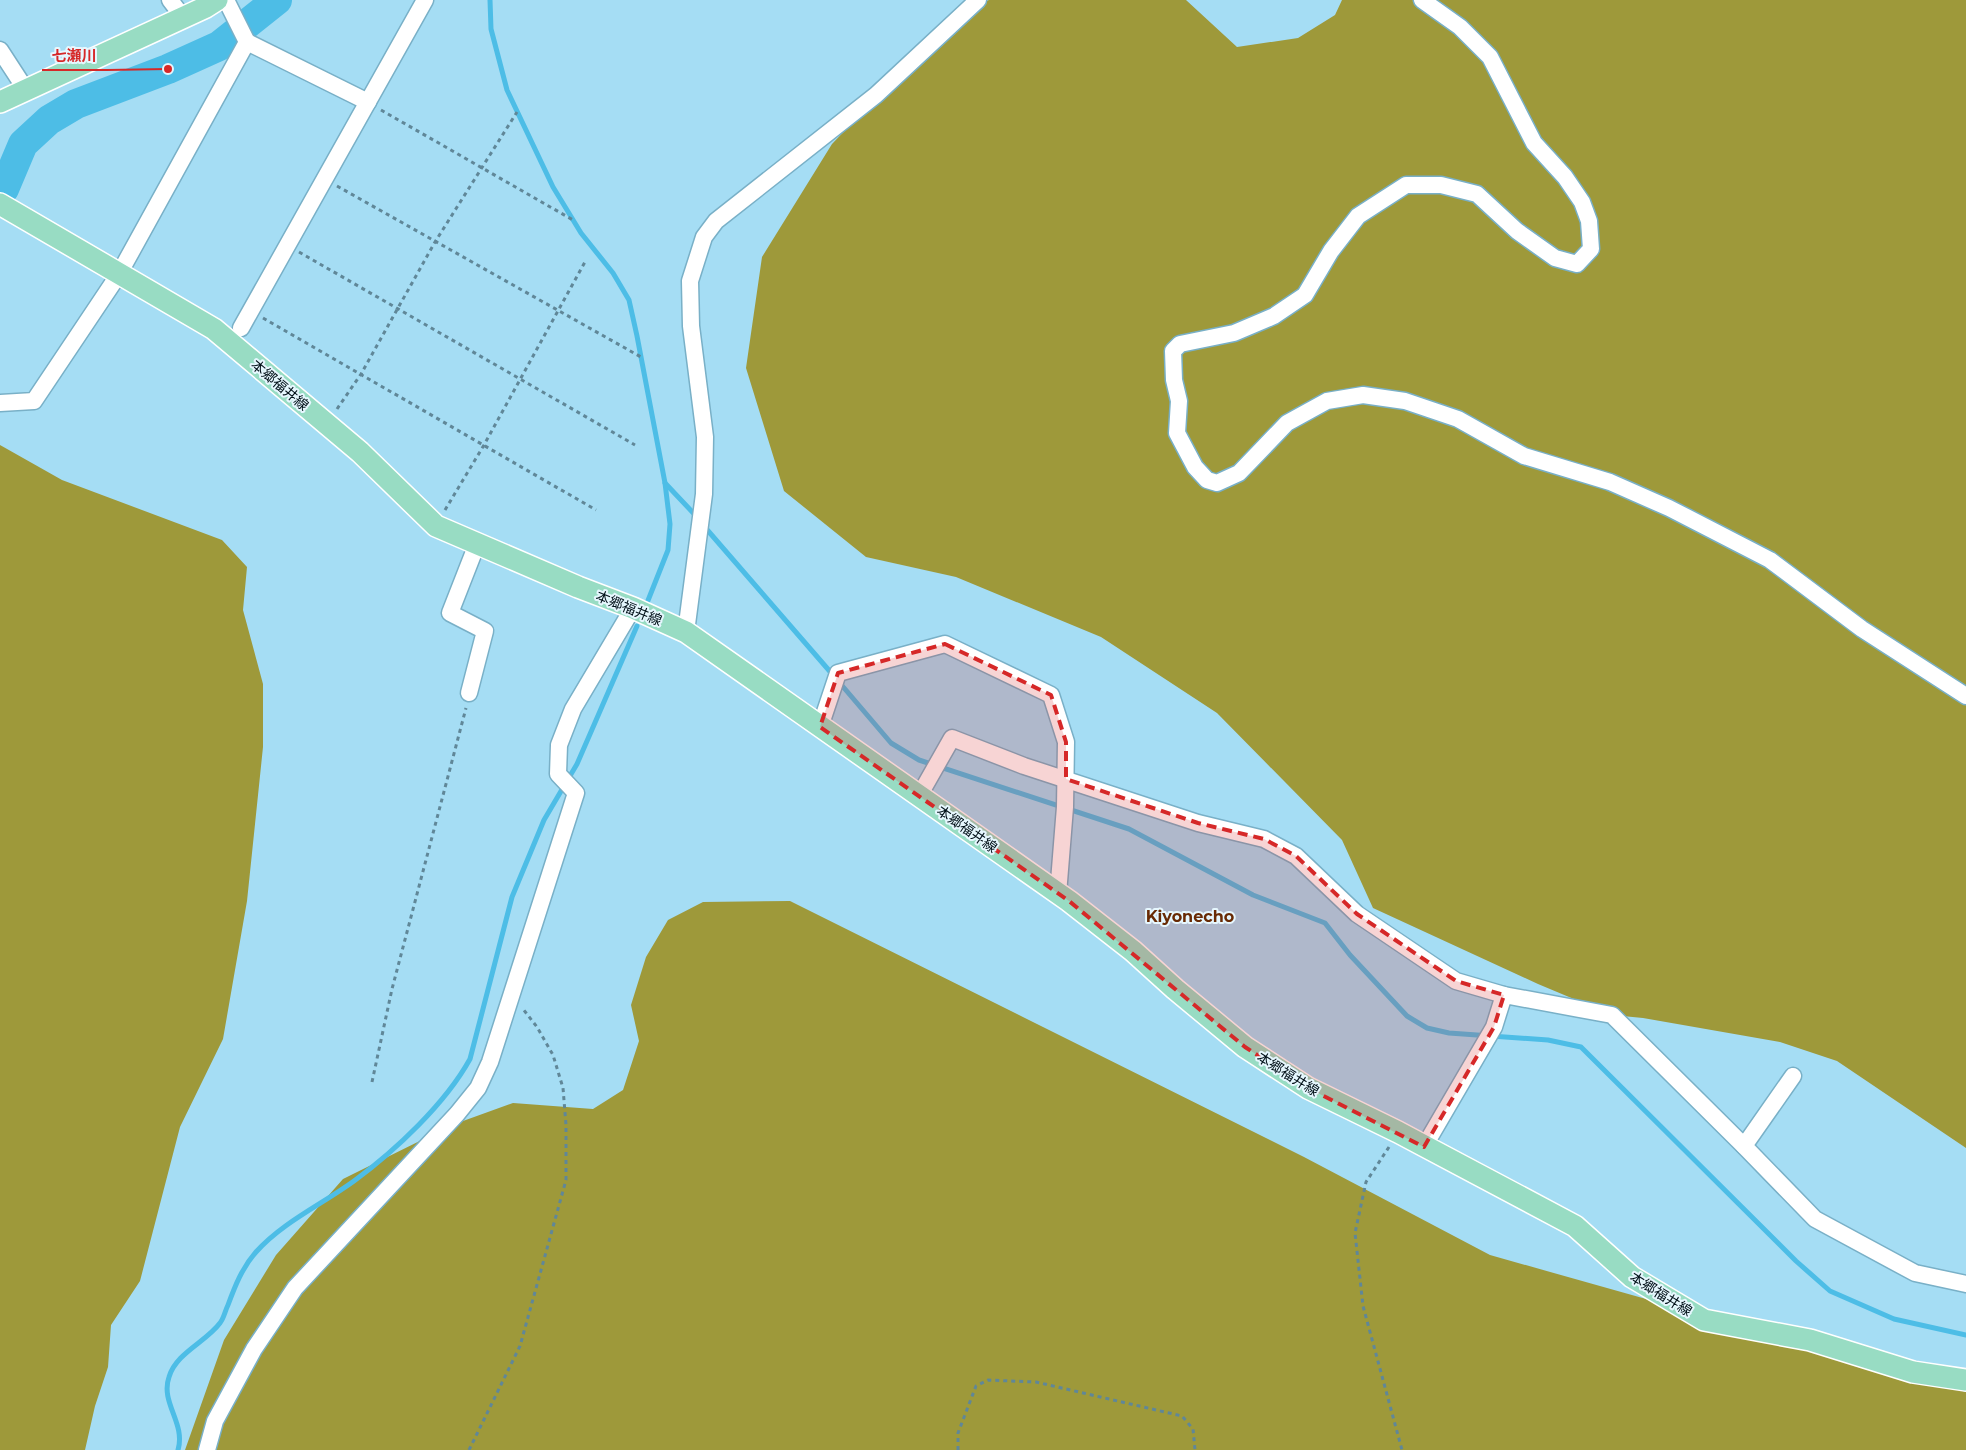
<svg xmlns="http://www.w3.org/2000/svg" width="1966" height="1450" font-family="Montserrat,'Noto Sans JP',sans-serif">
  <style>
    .forest { fill: #9e993a }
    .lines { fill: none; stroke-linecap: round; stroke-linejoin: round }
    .stream { stroke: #4dbde6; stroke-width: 5 }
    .river { stroke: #4dbde6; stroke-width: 30 }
    .minor-casing { stroke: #79b0c7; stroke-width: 19 }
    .major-casing { stroke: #fff; stroke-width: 24 }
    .path { stroke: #608798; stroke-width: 3; stroke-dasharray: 4 4; stroke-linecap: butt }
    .minor { stroke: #fff; stroke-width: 16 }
    .major { stroke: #98dcc3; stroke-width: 21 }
    .marked { fill: #d62828; fill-opacity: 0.2; stroke: #d62828; stroke-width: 4; stroke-dasharray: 10 6; stroke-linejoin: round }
    .labels { text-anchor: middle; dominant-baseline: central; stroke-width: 4; stroke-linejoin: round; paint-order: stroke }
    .street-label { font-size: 14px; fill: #000f17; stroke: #e6f7fe }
    .quarter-label { font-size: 16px; font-weight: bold; fill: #682a04; stroke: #e6f7fe }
    .leader { fill: none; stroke: #d62828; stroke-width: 2 }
    .callout-dot { fill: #d62828; stroke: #e6f7fe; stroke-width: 2 }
    .callout-label { font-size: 15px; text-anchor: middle; font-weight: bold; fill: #d62828; stroke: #e6f7fe; stroke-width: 4; stroke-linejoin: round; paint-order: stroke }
  </style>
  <rect width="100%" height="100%" fill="#a5ddf4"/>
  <!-- forest -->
  <g class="forest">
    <polygon points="989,0 1186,0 1237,47 1298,38 1335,15 1342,0 1966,0 1966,1148 1837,1061 1780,1042 1643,1018 1612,1015 1538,984 1373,908 1342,840 1217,713 1101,637 956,577 866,557 784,491 746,368 762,257 832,144 956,14"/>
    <polygon points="0,445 62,480 222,540 247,567 243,610 263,684 263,747 247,901 223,1039 180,1127 140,1281 111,1325 108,1367 95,1406 85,1450 0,1450"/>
    <polygon points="790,901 1304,1157 1490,1255 1894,1369 1966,1392 1966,1450 185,1450 224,1340 276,1255 343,1179 452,1125 513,1103 593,1109 623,1090 639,1041 631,1005 646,957 668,920 703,902"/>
  </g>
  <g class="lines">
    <!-- stream -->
    <g class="stream">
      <polyline points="490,0 491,29 507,90 553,187 581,233 613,273 629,300 637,336 665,483 670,524 668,550 645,608"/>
      <polyline points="665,483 698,518"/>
      <polyline points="703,525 833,675"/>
      <polyline points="839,682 891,743 919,760 1129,829 1253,895 1325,923 1350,955 1407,1016 1427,1028 1449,1033 1548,1040 1581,1047 1796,1261 1830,1291 1894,1319 1966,1335"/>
      <path d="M178,1450C186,1423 160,1403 169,1377C176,1353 206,1342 220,1323C224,1318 225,1311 228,1305C235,1286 242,1268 256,1252C283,1222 321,1205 354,1181C396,1150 445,1104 470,1059L512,897L544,820L577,764L637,626"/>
    </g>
    <!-- river -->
    <polyline class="river" points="4,189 23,144 49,120 76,104 168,69 219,46 277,0"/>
    <!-- minor casing -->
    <g class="minor-casing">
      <g id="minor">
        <polyline points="170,0 183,17"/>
        <polyline points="226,0 247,42"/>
        <polyline points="1422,0 1460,27 1490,57 1534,143 1565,177 1582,202 1589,221 1591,249 1577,264 1555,258 1517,231 1477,194 1441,185 1406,185 1358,216 1331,251 1305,295 1274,316 1234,333 1180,344 1173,351 1174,380 1179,401 1177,433 1195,467 1207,480 1217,483 1239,473 1287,423 1327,401 1363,395 1405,401 1458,419 1524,456 1610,482 1669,508 1770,560 1862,629 1966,696"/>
        <polyline points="0,50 26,90"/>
        <polyline points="241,328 425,0"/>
        <polyline points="0,403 34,401 119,274 247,42 368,102"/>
        <polyline points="686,632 704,494 705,437 691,326 690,281 704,237 716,221 876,95 978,0"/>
        <polyline points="469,693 485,631 450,613 477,544"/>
        <polyline points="820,727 838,673 945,644 1051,695 1066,742 1065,807 1058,894"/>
        <polyline points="919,796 952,738 1024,766 1198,823 1264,839 1296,856 1357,914 1456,981 1504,995"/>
        <polyline points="1744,1146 1793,1076"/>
        <polyline points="1424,1147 1494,1027 1504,995 1612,1015 1744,1146 1815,1219 1915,1273 1966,1284"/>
        <polyline points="207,1450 215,1421 254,1349 295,1288 457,1114 478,1088 490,1062 576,793 558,774 559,745 573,709 633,608"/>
      </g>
    </g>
    <!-- major casing -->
    <g class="major-casing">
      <g id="major">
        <polyline points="0,102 206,7 217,0"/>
        <polyline points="0,204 214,329 360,452 436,526 578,587 633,608 686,632 1069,901 1133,951 1175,989 1245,1047 1308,1088 1398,1132 1575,1226 1632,1277 1704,1320 1810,1340 1913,1372 1966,1380"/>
      </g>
    </g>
    <!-- path -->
    <g class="path">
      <polyline points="381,110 573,220"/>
      <polyline points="337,186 641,357"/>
      <polyline points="299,252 635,445"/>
      <polyline points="263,318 596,510"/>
      <polyline points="337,409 361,374 435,242 517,112"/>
      <polyline points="445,510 484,445 586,260"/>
      <polyline points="372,1082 392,989 466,708"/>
      <polyline points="1389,1147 1366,1182 1355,1233 1363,1306 1402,1450"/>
      <polyline points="469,1450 520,1346 566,1180 566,1125 563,1088 553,1055 537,1027 523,1009"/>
      <polyline points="958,1450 958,1433 976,1386 988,1380 1036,1382 1182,1416 1193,1429 1195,1450"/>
    </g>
    <!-- minor -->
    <use href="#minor" class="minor"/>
    <!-- major -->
    <use href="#major" class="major"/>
  </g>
  <!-- marked area -->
  <path class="marked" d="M945,644L1051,695L1066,742V779L1198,823L1264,839L1296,856L1357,914L1456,981L1504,995L1494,1027L1424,1147L1308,1088L1245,1047L1069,901L820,727L838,673Z"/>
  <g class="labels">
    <!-- street labels -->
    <g class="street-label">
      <text transform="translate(280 385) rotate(40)">本郷福井線</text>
      <text transform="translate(629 608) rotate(22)">本郷福井線</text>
      <text transform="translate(967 829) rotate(35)">本郷福井線</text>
      <text transform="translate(1288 1074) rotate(32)">本郷福井線</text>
      <text transform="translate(1661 1294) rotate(32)">本郷福井線</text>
    </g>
    <!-- quarter labels -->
    <g class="quarter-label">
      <text x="1190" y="916">Kiyonecho</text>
    </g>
  </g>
  <!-- callouts -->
  <path class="leader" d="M168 69L107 70H42"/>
  <circle class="callout-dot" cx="168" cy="69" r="5"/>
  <g class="callout-label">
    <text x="74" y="61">七瀬川</text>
  </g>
</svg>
